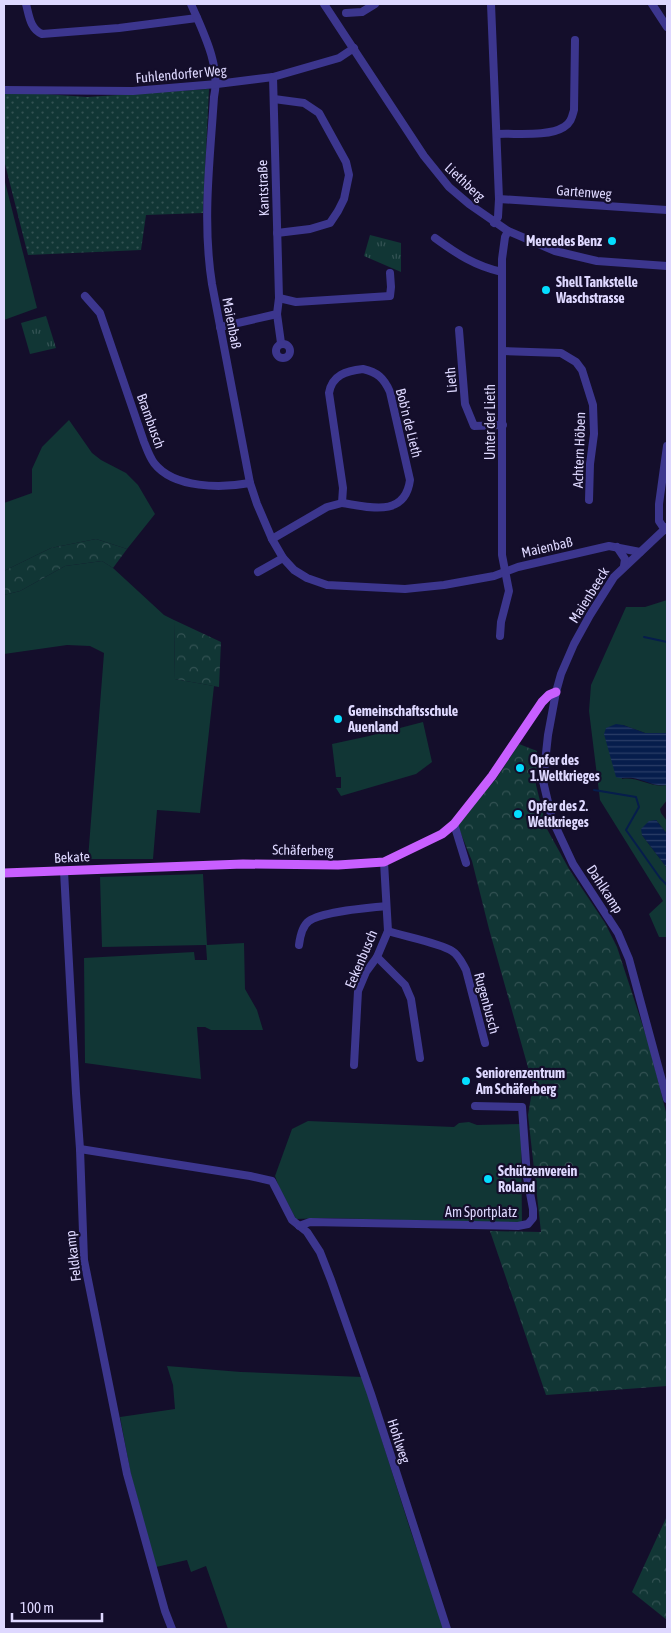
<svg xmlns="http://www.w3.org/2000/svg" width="671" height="1633" font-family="'Asap Condensed',sans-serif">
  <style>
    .grass { fill: #113635 }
    .forest { fill: url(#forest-crowns) }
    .park { fill: url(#park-tufts) }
    .garden { fill: url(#garden-dots) }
    .water { fill: url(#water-rules) }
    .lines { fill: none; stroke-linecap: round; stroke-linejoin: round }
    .stream { stroke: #061d4c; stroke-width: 2 }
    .minor { stroke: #3c368e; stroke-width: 8 }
    .major { stroke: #c85fff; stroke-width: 9 }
    .poi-dot { fill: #04deff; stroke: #140e2b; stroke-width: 2 }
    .labels { text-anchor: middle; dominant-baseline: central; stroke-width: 4.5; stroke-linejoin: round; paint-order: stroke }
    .street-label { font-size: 14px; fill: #ded8ff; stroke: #140e2b }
    .poi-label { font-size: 14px; font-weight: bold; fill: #ded8ff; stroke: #140e2b; text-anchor: start }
  </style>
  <defs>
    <pattern id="forest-crowns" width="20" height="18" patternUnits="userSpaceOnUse" patternTransform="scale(1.25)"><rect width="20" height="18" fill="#113635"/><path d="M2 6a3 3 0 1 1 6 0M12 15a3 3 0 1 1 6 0" fill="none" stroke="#335253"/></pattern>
    <pattern id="park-tufts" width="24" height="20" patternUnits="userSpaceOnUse" patternTransform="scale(1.25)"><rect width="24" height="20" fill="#113635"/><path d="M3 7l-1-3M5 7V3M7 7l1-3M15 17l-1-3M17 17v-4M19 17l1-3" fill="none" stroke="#335253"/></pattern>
    <pattern id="garden-dots" width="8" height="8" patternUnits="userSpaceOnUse" patternTransform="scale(1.25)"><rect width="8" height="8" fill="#113635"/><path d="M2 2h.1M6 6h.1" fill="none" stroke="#335253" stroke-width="1.8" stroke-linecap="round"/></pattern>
    <pattern id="water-rules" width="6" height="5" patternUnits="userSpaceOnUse" patternTransform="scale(1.25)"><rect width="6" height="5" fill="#061d4c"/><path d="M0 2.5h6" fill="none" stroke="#2a3d67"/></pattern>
  </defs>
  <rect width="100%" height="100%" fill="#140e2b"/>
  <!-- grass -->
  <g class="grass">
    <polygon points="4,178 37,308 4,320"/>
    <polygon points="69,420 92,453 101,460 126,473 138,485 155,514 127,549 96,539 51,548 4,571 4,503 32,493 32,469 42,447"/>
    <polygon points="102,561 113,568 164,615 174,620 175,679 214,686 200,813 157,810 153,859 88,859 104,653 90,646 67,645 4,654 4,595 20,591 65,566"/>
    <path d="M667,600V733H645L623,725L622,779C637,776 651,788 666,785L667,783V800L660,809L661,813L667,821V834L656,820L642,835L667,868V937H659L649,914L663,901L600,800L589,711L591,685L626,607H645Z"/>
    <polygon points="423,722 432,762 416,774 341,796 336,788 341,788 341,777 336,777 332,744 369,736"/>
    <polygon points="203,874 207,945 244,943 245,989 257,1010 263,1030 211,1030 205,1027 197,1027 201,1079 85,1063 84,958 194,952 195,960 207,960 206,945 102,947 100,877"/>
    <polygon points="308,1121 454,1127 459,1123 469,1122 477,1125 521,1124 522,1223 325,1218 296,1219 279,1187 275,1176 292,1129"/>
    <polygon points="167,1366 241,1372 362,1377 410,1529 444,1628 437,1629 228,1629 206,1566 191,1572 187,1560 156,1567 131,1475 120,1417 175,1409 173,1385"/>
  </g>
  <!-- forest -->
  <g class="forest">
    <polygon points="96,539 127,549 113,568 102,561 65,566 20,591 4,595 4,571 51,548"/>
    <polygon points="174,620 221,642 219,687 175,679"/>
    <polygon points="519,744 537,751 536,785 547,829 569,869 605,923 617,947 649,1045 667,1116 667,1386 546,1395 490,1231 541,1232 528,1115 533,1085 489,929 472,861 457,824 496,779"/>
    <polygon points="667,1516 667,1620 632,1592"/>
  </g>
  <!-- park -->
  <g class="park">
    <polygon points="370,235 401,243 401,272 364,256"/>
    <polygon points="46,316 56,348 30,354 21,323"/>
  </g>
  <!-- garden -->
  <polygon class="garden" points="209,89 203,213 146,215 141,250 28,255 4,160 4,91 87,97"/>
  <!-- water -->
  <g class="water">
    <path d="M616,724L623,725L645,733H667L666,785C655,787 644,780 633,778C627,777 622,779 616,777L604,734L606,728Z"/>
    <polygon points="656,820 667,834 667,868 642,835 641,829 649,821"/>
  </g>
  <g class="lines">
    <!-- stream -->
    <g class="stream">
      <polyline points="644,637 667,642"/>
      <polyline points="594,790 636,797 639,807 626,830 660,878 667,885"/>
    </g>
    <!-- minor -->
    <g class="minor">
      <path d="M26,4C29,15 30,29 42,34L119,28L197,18"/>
      <path d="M191,4C203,32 221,66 214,97C210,160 202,221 212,284L250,483L257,504L272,539L283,558L294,570L307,578L327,585L405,589L444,585L494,576L518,567L609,546L640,552"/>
      <polyline points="324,4 424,156 449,187 469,204 508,231 555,251 597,261 667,266"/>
      <polyline points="491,4 499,199 498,217 494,223"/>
      <polyline points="652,4 667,27"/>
      <polyline points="346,13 362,12 375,4"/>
      <polyline points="4,90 133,91 217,84 273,77 339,58 354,48"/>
      <polyline points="274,99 304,103 319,113 346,162 349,175 344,199 338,211 330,223 310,229 277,233"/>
      <path d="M497,134C516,133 548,137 564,127C571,123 572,117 574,110L575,40"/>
      <polyline points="499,199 667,210"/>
      <path d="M435,238C457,254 475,266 502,272"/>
      <path d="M85,296L100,313L144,442C147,449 149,456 154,463C174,489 222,488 250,483"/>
      <polyline points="279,298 296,302 390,296 391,287 390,273"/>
      <polyline points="277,314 281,343"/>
      <polyline points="220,327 277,314 279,298 273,77"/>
      <polyline points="459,330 465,404 474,426 503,425"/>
      <circle cx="283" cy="351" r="7"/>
      <polyline points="502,351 561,353 576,362 582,370 593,405 594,434 590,464 589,500"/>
      <path d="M363,369C377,372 384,378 390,392L410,480C405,518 369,507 342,503L343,488L329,393C332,375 346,371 363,369Z"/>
      <polyline points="667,527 614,577 590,615 574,644 561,674 556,692 548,735 543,781 552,819 573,864 618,933 629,959 667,1099"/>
      <polyline points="665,530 659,521 659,504 667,446"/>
      <polyline points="272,539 327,507 342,503"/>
      <polyline points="617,547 625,559 624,566"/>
      <polyline points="258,572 283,558"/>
      <polyline points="500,636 501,622 509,591 502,555 502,259 505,237 508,231"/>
      <polyline points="454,824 466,863"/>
      <polyline points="64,871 76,1093 80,1149 84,1260 127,1474 165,1611 172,1629"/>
      <path d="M388,931C403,936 441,943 452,951C459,955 462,963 466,970L485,1043"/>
      <path d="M299,945C300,937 302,926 309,921C323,911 369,908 386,906"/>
      <polyline points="377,957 405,985 411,999 420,1058"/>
      <polyline points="354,1065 358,991 366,972 377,957 388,931 384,862"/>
      <polyline points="80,1149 250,1176 272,1181 292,1220 307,1232 320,1252 331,1280 371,1394 447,1629"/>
      <polyline points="299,1226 310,1222 518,1226 528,1224 533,1218 533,1209 527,1177 522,1107 475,1106"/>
    </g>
    <!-- major -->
    <polyline class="major" points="4,873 243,864 338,865 384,862 442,834 454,824 492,776 542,702 549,695 556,692"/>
  </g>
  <!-- markers -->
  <g class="poi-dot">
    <circle cx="612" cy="241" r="5"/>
    <circle cx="546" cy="290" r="5"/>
    <circle cx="338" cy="719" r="5"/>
    <circle cx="520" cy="768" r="5"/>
    <circle cx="518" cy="814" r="5"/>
    <circle cx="466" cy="1081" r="5"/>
    <circle cx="488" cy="1179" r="5"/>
  </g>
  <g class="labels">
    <!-- street labels -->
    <g class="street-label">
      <text transform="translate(181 74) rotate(-5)">Fuhlendorfer Weg</text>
      <text transform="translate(465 182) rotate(43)">Liethberg</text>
      <text transform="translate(263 188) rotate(-92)">Kantstraße</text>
      <text transform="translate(584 192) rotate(4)">Gartenweg</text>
      <text transform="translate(232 323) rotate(79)">Maienbaß</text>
      <text transform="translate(451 380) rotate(-95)">Lieth</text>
      <text transform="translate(151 421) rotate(70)">Brambusch</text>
      <text transform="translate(490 422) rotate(-90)">Unter der Lieth</text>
      <text transform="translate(409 423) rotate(76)">Bob'n de Lieth</text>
      <text transform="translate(579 450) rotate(-88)">Achtern Höben</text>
      <text transform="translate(547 547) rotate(-13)">Maienbaß</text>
      <text transform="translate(589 595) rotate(-58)">Maienbeeck</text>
      <text transform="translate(303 850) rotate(1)">Schäferberg</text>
      <text transform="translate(72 857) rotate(-3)">Bekate</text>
      <text transform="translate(605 889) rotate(57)">Dahlkamp</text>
      <text transform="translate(361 959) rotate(-67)">Eekenbusch</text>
      <text transform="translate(487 1003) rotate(75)">Rugenbusch</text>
      <text x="481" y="1212">Am Sportplatz</text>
      <text transform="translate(73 1256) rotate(-97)">Feldkamp</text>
      <text transform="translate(399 1441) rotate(72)">Hohlweg</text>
    </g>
    <!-- poi labels -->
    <g class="poi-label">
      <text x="602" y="241" text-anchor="end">Mercedes Benz</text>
      <text x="556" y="282">Shell Tankstelle<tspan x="556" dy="16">Waschstrasse</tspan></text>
      <text x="348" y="711">Gemeinschaftsschule<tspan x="348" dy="16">Auenland</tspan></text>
      <text x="530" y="760">Opfer des<tspan x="530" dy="16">1.Weltkrieges</tspan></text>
      <text x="528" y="806">Opfer des 2.<tspan x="528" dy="16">Weltkrieges</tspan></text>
      <text x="476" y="1073">Seniorenzentrum<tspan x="476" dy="16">Am Schäferberg</tspan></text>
      <text x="498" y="1171">Schützenverein<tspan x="498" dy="16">Roland</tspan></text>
    </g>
  </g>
  <!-- border -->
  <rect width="671" height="1633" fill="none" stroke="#ded8ff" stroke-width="10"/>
  <!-- scale -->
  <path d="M12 1613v8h90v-8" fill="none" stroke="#ded8ff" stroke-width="2.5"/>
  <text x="20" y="1613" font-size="15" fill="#ded8ff" stroke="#140e2b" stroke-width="4" paint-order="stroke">100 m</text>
</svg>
